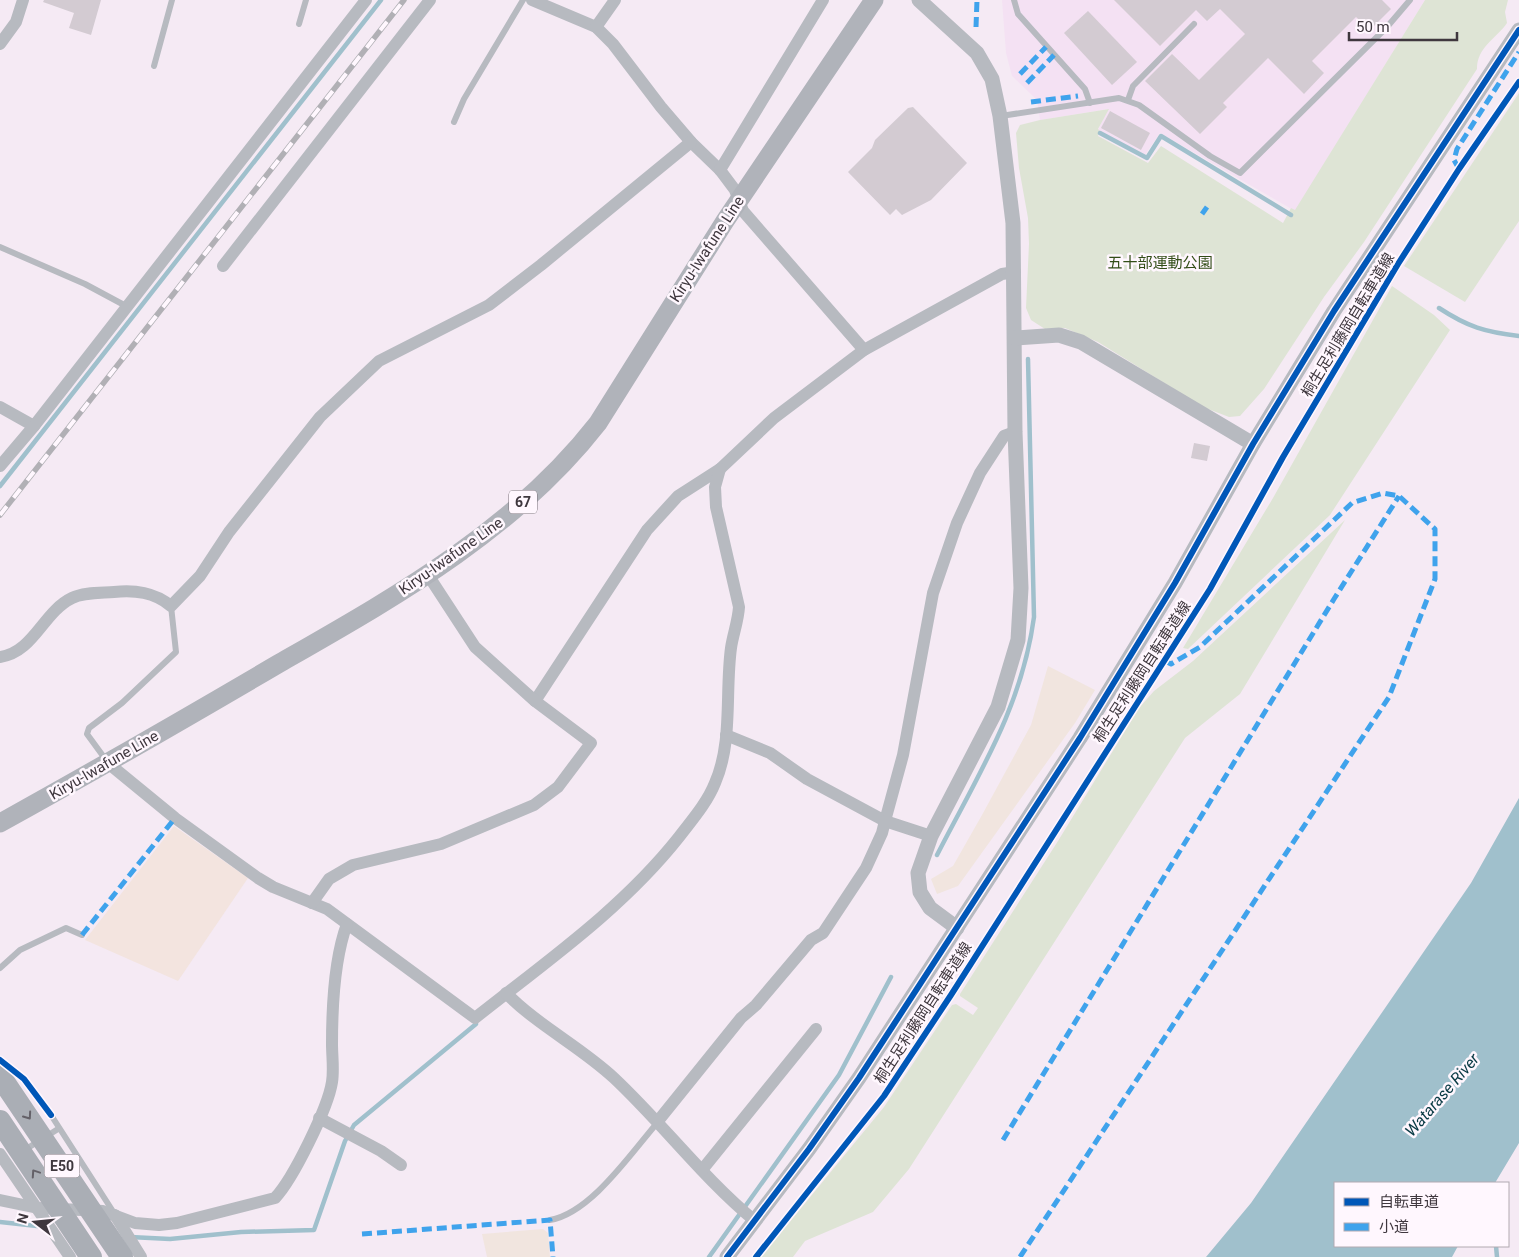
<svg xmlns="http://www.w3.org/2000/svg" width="1519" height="1257" font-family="Roboto,'Noto Sans JP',sans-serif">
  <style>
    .built { fill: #f4e1f3 }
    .industrial { fill: #f1e5df }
    .education { fill: #f3e4df }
    .green { fill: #dee4d5 }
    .water { fill: #a0c0cc }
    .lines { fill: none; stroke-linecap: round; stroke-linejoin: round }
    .stream { stroke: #a0c0cc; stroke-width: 4.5 }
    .building { fill: #d3cbd2 }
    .service { stroke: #b7bac0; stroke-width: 6 }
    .minor { stroke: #b7bac0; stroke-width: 12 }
    .tertiary { stroke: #b7bac0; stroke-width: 15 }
    .primary { stroke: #b0b3ba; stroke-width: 19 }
    .rail-casing { stroke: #b1b0b5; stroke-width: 5.5 }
    .rail { stroke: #fff7fe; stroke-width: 4; stroke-dasharray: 11; stroke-linecap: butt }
    .motorway-bridge { stroke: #aaaeb5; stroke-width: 22 }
    .quiet { stroke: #3fa3ec; stroke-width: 5; stroke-dasharray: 10 5; stroke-linecap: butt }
    .cycleway-casing { stroke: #fff7fe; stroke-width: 9 }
    .cycleway { stroke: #0057b8; stroke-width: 6 }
    .oneway { stroke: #646168 }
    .labels { text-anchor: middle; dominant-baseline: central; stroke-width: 5; stroke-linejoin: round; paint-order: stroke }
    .shield { fill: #fff7fe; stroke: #797178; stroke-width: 1 }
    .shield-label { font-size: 14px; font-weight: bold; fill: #3f373e }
    .street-label { font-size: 15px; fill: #3f373e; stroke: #fff7fe }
    .park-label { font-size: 15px; fill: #324d17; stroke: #fff7fe }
    .water-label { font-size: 16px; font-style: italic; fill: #093a44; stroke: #fff7fe }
  </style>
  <rect width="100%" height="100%" fill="#f5eaf4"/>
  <!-- built -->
  <polygon class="built" points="1002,0 1425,0 1295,211 1160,133 1145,155 1100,131 1098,130 1108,109 1040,120 1037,100 1012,76 1006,53"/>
  <!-- industrial -->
  <g class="industrial">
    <polygon points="1048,666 1095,690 1075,723 958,886 937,894 931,879 953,866 982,815 1031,725"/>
    <polygon points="543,1229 548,1233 550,1257 487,1257 482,1234"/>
  </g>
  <!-- education -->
  <polygon class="education" points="174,826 248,878 178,981 85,940"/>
  <!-- green -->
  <g class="green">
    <path d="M1425,0H1508L1505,12L1507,23C1496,39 1477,47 1477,69L1364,242L1324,297L1264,389L1240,416L1229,417L1203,407L1098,342L1065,328L1045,329L1031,320L1026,308L1029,244L1028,218L1019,168L1016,133L1020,125L1040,120L1109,109L1098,129L1100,131L1098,136L1148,163L1161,146L1283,223L1291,208L1295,210Z"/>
    <polygon points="1519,93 1519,221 1465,302 1404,266"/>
    <polygon points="1392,286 1434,315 1450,330 1330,515 1188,649 1183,648 1273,498"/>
    <polygon points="1345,520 1240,694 1185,738 909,1169 873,1212 805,1241 793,1257 761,1257 884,1107 952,1005 956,1004 973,1015 978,1008 960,996 960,994 1058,841 1139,708 1154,691 1193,661"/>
  </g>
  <!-- water -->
  <polygon class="water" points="1519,798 1519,1143 1495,1183 1335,1183 1335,1246 1458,1246 1452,1257 1206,1257 1251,1203 1471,883"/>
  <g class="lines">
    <!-- stream -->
    <g class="stream">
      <polyline points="1100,133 1147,158 1161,136 1291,215"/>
      <path d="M1439,308C1468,327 1485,332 1519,336"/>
      <polyline points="0,486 381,0"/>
      <path d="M937,855C978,775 1022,707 1034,617L1028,359"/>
      <polyline points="0,1222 46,1227"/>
      <polyline points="130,1237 170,1239 241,1232 314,1230 345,1141 354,1125 476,1024"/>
      <polyline points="1496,1246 1497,1257"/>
      <polyline points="709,1257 839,1075 891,977"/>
    </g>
  </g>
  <!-- building -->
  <g class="building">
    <polygon points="44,0 101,0 91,35 69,28 74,13 43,2"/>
    <polygon points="1114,0 1382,0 1391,9 1370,30 1356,17 1312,61 1324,73 1304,94 1268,58 1223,103 1227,107 1200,134 1145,81 1172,54 1199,80 1245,34 1220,9 1207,21 1196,10 1160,46"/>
    <polygon points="1088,11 1137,62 1112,85 1064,33"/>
    <polygon points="913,107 967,163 931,200 902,215 896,209 890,215 848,172 872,148 875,140 908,108"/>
    <polygon points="1110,111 1150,133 1141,150 1101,128"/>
    <polygon points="1194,443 1210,446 1207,461 1191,458"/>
  </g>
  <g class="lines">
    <!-- service -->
    <g class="service">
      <polyline points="1014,0 1018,14 1085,89 1090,103"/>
      <polyline points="299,24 306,0"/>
      <polyline points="154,66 172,0"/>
      <polyline points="1128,100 1133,86 1194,24"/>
      <polyline points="1001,116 1119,98 1139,105 1210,156 1240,173 1387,27 1410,0"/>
      <polyline points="454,122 464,99 523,0"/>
      <polyline points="0,247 85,284 126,306"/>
      <polyline points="106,760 87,734 89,728 122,703 176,652 171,606"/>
      <polyline points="0,968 20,950 66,928 82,935"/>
      <polyline points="51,1115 114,1213"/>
      <polyline points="23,1151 58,1129"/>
      <path d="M550,1220C591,1213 631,1153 658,1122"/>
    </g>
    <!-- minor -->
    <g class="minor">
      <polyline points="532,0 596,27 613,44 661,107 691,142 720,170 735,190 743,211 864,350"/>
      <polyline points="596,27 615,0"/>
      <polyline points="0,44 16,22 23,0"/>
      <polyline points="720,170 823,0"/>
      <polyline points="223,266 430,0"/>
      <polyline points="0,407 34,426"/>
      <polyline points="0,466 34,426 366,0"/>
      <path d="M0,657C34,652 43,612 72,598C84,592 101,593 114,592C135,590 154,592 171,606L200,576L229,532L320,417L379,361L489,305L541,265L691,142"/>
      <polyline points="535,701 647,530 678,496 720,469 774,418 864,350 1002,274 1015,272"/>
      <polyline points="726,735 770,753 807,779 885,821 903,755 933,593 957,523 980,473 1004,436 1015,432"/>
      <path d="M108,763L175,818L258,878L273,887L327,909L475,1018C547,961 622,909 679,837C692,820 707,803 715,783C733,742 725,692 731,648C733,634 738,622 739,607L716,507L715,487L720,469"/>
      <polyline points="312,903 329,879 353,865 441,844 534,805 558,787 591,743 535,701 475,647 428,575"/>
      <path d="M506,993C537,1025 581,1047 614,1078C663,1124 703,1178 755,1221"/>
      <polyline points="319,1118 381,1151 401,1165"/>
      <polyline points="658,1121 741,1018 756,1005 811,940 823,933 866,868 882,833 885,821 931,836"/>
      <polyline points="0,1154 70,1257"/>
      <polyline points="702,1170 816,1029"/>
      <path d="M0,1200L38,1208L103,1211L135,1223L159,1225L177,1223L275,1198C293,1179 328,1108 332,1082C334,1070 332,1056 332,1044C332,1007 334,959 347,924"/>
      <polyline points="115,1215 141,1257"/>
    </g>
    <!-- tertiary -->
    <g class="tertiary">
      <polyline points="919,0 977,53 992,79 1000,116 1013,223 1015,432 1021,588 1018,640 998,707 931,836 918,873 920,892 930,908 957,928"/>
      <polyline points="1015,338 1059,335 1081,342 1253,444"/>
      <polyline points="727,1257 809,1149 859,1078 1080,738 1175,583 1253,444 1334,311 1519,30"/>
    </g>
    <!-- primary -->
    <path class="primary" d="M0,823C94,771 186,718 278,664C395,597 514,531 598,423L725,221L874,0"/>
    <!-- rail casing -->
    <g class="rail-casing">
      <polyline id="rail" points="0,515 404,0"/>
    </g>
    <!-- rail -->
    <use href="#rail" class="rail"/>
    <!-- motorway-bridge -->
    <g class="motorway-bridge">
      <polyline points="0,1076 122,1257"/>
      <polyline points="0,1121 91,1257"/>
    </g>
    <!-- quiet -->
    <g class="quiet">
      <polyline points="976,27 977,0"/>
      <polyline points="1020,74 1046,47"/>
      <polyline points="1027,83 1054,55"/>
      <polyline points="1031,102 1078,96"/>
      <polyline points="1459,169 1454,160 1457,149 1519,52"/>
      <polyline points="1202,214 1207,207"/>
      <polyline points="82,935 175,818"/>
      <polyline points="1003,1140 1334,599 1399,496"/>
      <polyline points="362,1234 550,1220 553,1257"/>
      <polyline points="1020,1257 1389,697 1435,579 1435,529 1399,496 1383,493 1352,503 1200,647 1171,664 1165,661"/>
    </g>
    <!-- cycleway casing -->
    <g class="cycleway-casing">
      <g id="cycleway">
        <polyline points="0,1060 24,1079 51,1115"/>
        <polyline points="727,1257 809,1149 859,1078 1080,738 1175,583 1253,444 1334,311 1519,30"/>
        <polyline points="756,1257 884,1096 951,995 1210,589 1283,457 1398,264 1459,169 1519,82"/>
      </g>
    </g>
    <!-- cycleway -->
    <use href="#cycleway" class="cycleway"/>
  </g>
  <!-- one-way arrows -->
  <defs><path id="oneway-chevron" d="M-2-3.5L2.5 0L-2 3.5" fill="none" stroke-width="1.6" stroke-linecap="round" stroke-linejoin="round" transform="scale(1.25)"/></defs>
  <g class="oneway">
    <use href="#oneway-chevron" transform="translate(28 1116) rotate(55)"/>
    <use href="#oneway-chevron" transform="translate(35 1173) rotate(-124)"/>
  </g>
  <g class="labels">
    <!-- shield labels -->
    <g class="shield">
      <rect x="509" y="490.5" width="28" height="23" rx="4"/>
      <rect x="44.5" y="1154.5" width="35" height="23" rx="4"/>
    </g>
    <g class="shield-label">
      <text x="523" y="502">67</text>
      <text x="62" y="1166">E50</text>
    </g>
    <!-- street labels -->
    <g class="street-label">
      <text transform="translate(707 249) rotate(-57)">Kiryu-Iwafune Line</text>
      <text transform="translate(1348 325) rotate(-59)">桐生足利藤岡自転車道線</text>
      <text transform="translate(451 556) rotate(-35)">Kiryu-Iwafune Line</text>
      <text transform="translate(1142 672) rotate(-57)">桐生足利藤岡自転車道線</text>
      <text transform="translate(104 765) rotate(-30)">Kiryu-Iwafune Line</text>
      <text transform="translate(923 1013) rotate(-57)">桐生足利藤岡自転車道線</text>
    </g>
    <!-- park labels -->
    <g class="park-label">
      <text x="1160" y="263">五十部運動公園</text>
    </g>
    <!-- water labels -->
    <g class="water-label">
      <text transform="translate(1442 1095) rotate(-49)">Watarase River</text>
    </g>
  </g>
  <!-- legend -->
  <rect x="1334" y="1182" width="175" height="65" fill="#fff7fe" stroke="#b2aab1"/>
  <rect x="1344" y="1198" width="25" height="8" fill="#0057b8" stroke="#b2aab1"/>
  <text x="1379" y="1207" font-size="15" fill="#3f373e">自転車道</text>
  <rect x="1344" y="1223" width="25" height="8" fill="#3fa3ec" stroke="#b2aab1"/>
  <text x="1379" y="1232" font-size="15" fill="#3f373e">小道</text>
  <!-- north arrow -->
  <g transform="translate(35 1222) rotate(286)" stroke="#fff7fe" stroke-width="4" paint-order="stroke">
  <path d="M0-4L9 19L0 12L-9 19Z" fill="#3f373e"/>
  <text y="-8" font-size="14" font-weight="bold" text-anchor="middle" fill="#3f373e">N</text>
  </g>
  <!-- scale -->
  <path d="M1349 32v8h108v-8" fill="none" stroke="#3f373e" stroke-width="2.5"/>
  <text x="1356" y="32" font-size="15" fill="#3f373e" stroke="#fff7fe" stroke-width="4" paint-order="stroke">50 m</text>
</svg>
